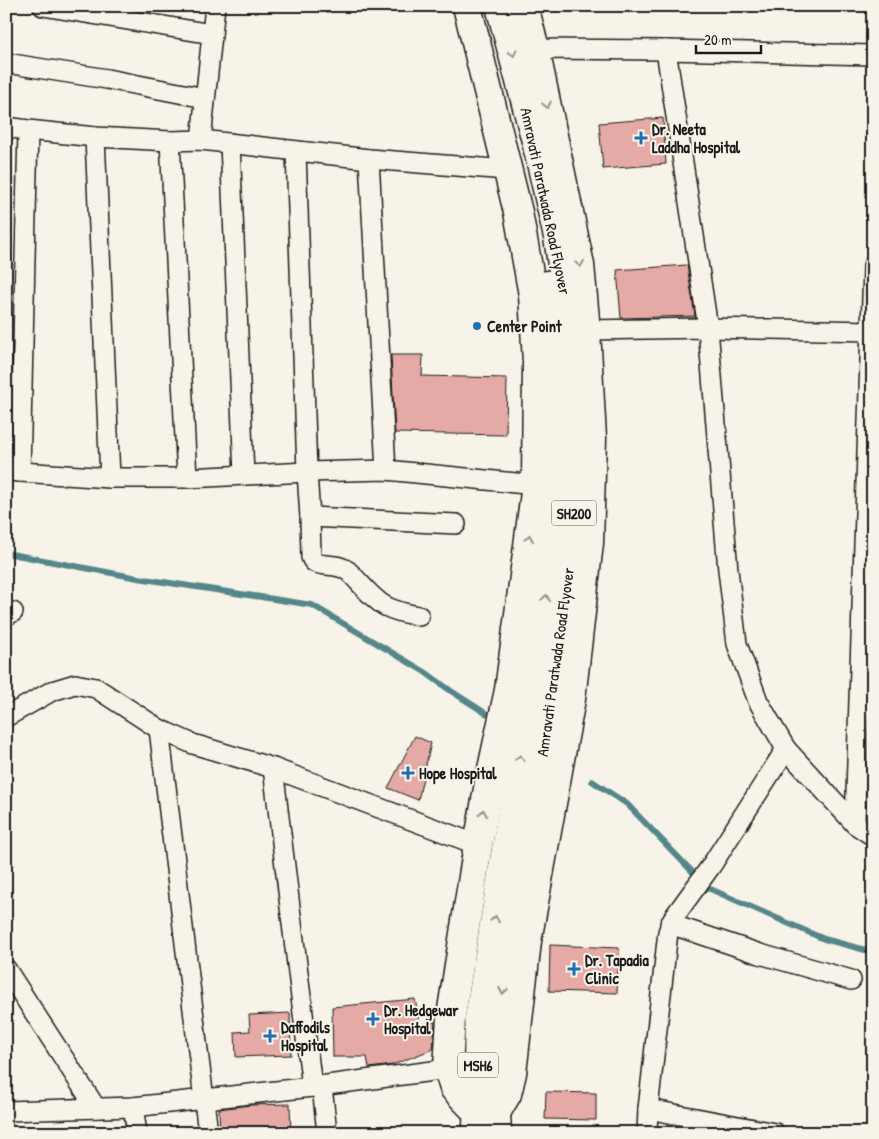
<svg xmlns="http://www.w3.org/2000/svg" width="879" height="1139" font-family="'Patrick Hand',sans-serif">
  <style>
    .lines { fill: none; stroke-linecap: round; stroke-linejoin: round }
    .stream { stroke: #55868a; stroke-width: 6 }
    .building { fill: #e5aaa5; stroke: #1c1c1c }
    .street-casing { stroke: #1c1c1c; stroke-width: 22 }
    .secondary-casing { stroke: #1c1c1c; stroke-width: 31 }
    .primary-casing { stroke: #1c1c1c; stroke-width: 31 }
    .street { stroke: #f7f3e8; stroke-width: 19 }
    .secondary { stroke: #f7f3e8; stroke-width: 28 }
    .primary { stroke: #f7f3e8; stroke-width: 28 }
    .oneway { stroke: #94928c }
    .poi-dot { fill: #1f6fb2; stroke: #f7f3e8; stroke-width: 2 }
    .labels { text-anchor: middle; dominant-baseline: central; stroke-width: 4; stroke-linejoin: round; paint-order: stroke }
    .shield { fill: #f7f3e8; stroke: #5e5c59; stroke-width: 1 }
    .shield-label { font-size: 15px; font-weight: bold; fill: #1c1c1c }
    .poi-label { font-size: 16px; font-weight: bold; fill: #1c1c1c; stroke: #f7f3e8; text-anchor: start }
    .street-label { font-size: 16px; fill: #1c1c1c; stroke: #f7f3e8 }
  </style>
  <rect width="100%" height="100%" fill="#f7f3e8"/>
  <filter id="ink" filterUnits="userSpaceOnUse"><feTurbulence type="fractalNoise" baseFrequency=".02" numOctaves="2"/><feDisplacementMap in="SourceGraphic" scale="10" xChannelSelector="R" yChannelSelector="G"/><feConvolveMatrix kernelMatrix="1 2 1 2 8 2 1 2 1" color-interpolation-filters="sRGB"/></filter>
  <g filter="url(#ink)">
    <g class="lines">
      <!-- stream -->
      <g class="stream">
        <polyline points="6,553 138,578 312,605 425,672 451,691 487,714"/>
        <polyline points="592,781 627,804 708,888 824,939 873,952"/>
      </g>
    </g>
    <!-- building -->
    <g class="building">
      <polygon points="663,118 666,164 603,169 599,123"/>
      <polygon points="687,265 695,316 621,318 617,270"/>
      <polygon points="391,355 423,355 422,376 507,378 506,435 395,433"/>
      <polygon points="415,736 431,743 418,800 388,788"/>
      <polygon points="550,945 619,948 617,993 549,991"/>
      <polygon points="415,999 420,1025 435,1022 433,1049 392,1065 369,1068 367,1057 333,1057 332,1007"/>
      <polygon points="290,1013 291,1055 236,1057 235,1032 250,1031 249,1015"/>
      <polygon points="546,1092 596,1093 596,1120 545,1119"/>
      <polygon points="290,1104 291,1133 220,1133 219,1109 250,1105"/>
    </g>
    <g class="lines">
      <!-- street casing -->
      <g class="street-casing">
        <g id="street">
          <polyline points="43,6 212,34"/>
          <polyline points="535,49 666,50 873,55"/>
          <polyline points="666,50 708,328 728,570 737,644 758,701 786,749 855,824 873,836"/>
          <polyline points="6,63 107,79 205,98"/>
          <polyline points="6,127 28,130 95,137 170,141 201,140 369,159 507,170"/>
          <polyline points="95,137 110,478"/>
          <polyline points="201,140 215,6"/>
          <polyline points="170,141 187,478"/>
          <polyline points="230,143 244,475"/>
          <polyline points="296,151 307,472 310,517 456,524"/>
          <polyline points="369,159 386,470"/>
          <polyline points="586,330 708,328 873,331"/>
          <polyline points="6,471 110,478 187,478 307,472 386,470 536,485"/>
          <polyline points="20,472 28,130"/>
          <path d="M310,517L311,557C312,560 313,562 316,563C327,567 337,563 348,571C360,582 371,598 385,606C395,611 407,614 419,616"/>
          <polyline points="6,616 13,612"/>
          <polyline points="6,717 52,691 75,684 96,688 159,729 193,744 273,768 478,845"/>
          <polyline points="159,729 208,1133"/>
          <polyline points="273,768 312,1087"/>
          <polyline points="855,824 873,266"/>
          <polyline points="670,924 760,954 851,980"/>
          <polyline points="6,969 96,1108"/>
          <polyline points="322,1086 327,1133"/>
          <polyline points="133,1107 137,1133"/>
          <polyline points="648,1109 775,1133"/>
          <polyline points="6,1111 133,1107 312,1087 448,1069"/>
          <polyline points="647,1133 648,1109 668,932 674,917 711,866 786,749"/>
        </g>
      </g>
      <!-- secondary casing -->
      <g class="secondary-casing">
        <g id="secondary">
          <polyline points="467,6 518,212 533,295 537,362 536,485 509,690 489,783 478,845 451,1016 448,1069 454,1088 477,1112"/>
          <polyline points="497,1111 507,1094 512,1073 527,941 571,699 589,543 592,438 586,330 580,265 535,49 524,6"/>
        </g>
      </g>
      <!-- primary casing -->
      <g class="primary-casing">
        <g id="primary">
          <polyline points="477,1133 478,1065 479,1019 552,559 555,484 553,379 549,293 548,285"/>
          <polyline points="497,1133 496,1113 498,1023 563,633 573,531 577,450 573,360 567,299 558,237 536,141 500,6"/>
        </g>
      </g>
      <!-- street -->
      <use href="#street" class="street"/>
      <!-- secondary -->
      <use href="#secondary" class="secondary"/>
      <!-- primary -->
      <use href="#primary" class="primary"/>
    </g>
    <!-- one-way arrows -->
    <defs><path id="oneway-chevron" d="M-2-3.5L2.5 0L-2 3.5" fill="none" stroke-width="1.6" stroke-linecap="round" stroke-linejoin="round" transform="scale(1.25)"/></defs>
    <g class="oneway">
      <use href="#oneway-chevron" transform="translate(513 53) rotate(75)"/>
      <use href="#oneway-chevron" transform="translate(547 105) rotate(78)"/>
      <use href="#oneway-chevron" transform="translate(580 264) rotate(81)"/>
      <use href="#oneway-chevron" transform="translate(529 538) rotate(-82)"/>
      <use href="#oneway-chevron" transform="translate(546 598) rotate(-81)"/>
      <use href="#oneway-chevron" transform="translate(520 758) rotate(-81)"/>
      <use href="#oneway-chevron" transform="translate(483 813) rotate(-80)"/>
      <use href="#oneway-chevron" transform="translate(495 919) rotate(-81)"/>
      <use href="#oneway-chevron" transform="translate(503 991) rotate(100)"/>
    </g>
  </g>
  <!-- markers -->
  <g class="poi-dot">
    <path d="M638.5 130.5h5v5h5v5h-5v5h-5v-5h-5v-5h5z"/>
    <circle cx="477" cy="326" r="5"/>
    <path d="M405.5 765.5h5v5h5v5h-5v5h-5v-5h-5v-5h5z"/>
    <path d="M571.5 961.5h5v5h5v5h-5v5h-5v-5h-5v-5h5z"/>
    <path d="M370.5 1011.5h5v5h5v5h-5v5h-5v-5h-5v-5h5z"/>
    <path d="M267.5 1028.5h5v5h5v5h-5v5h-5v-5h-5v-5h5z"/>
  </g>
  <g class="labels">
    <!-- shield labels -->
    <g class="shield">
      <rect x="551.5" y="500.5" width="45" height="25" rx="4"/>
      <rect x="458" y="1052.5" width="40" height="25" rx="4"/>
    </g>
    <g class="shield-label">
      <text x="574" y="513">SH200</text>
      <text x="478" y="1065">MSH6</text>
    </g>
    <!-- poi labels -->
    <g class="poi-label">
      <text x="652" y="129">Dr. Neeta<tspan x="652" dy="18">Laddha Hospital</tspan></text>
      <text x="487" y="326">Center Point</text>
      <text x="419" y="773">Hope Hospital</text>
      <text x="585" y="960">Dr. Tapadia<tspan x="585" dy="18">Clinic</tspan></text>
      <text x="384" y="1010">Dr. Hedgewar<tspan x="384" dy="18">Hospital</tspan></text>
      <text x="281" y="1027">Daffodils<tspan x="281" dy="18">Hospital</tspan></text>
    </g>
    <!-- street labels -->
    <g class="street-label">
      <text transform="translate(546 201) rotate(78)">Amravati Paratwada Road Flyover</text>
      <text transform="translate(555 662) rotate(-82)">Amravati Paratwada Road Flyover</text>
    </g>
  </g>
  <!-- margin -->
  <rect width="879" height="1139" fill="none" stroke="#f7f3e8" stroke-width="25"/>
  <rect x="12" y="12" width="854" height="1114" fill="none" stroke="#1c1c1c" stroke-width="2" filter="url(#ink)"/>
  <!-- scale -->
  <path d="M696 45v8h65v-8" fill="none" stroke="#1c1c1c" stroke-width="2.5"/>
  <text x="704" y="45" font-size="15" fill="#1c1c1c" stroke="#f7f3e8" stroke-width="4" paint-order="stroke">20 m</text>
</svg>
